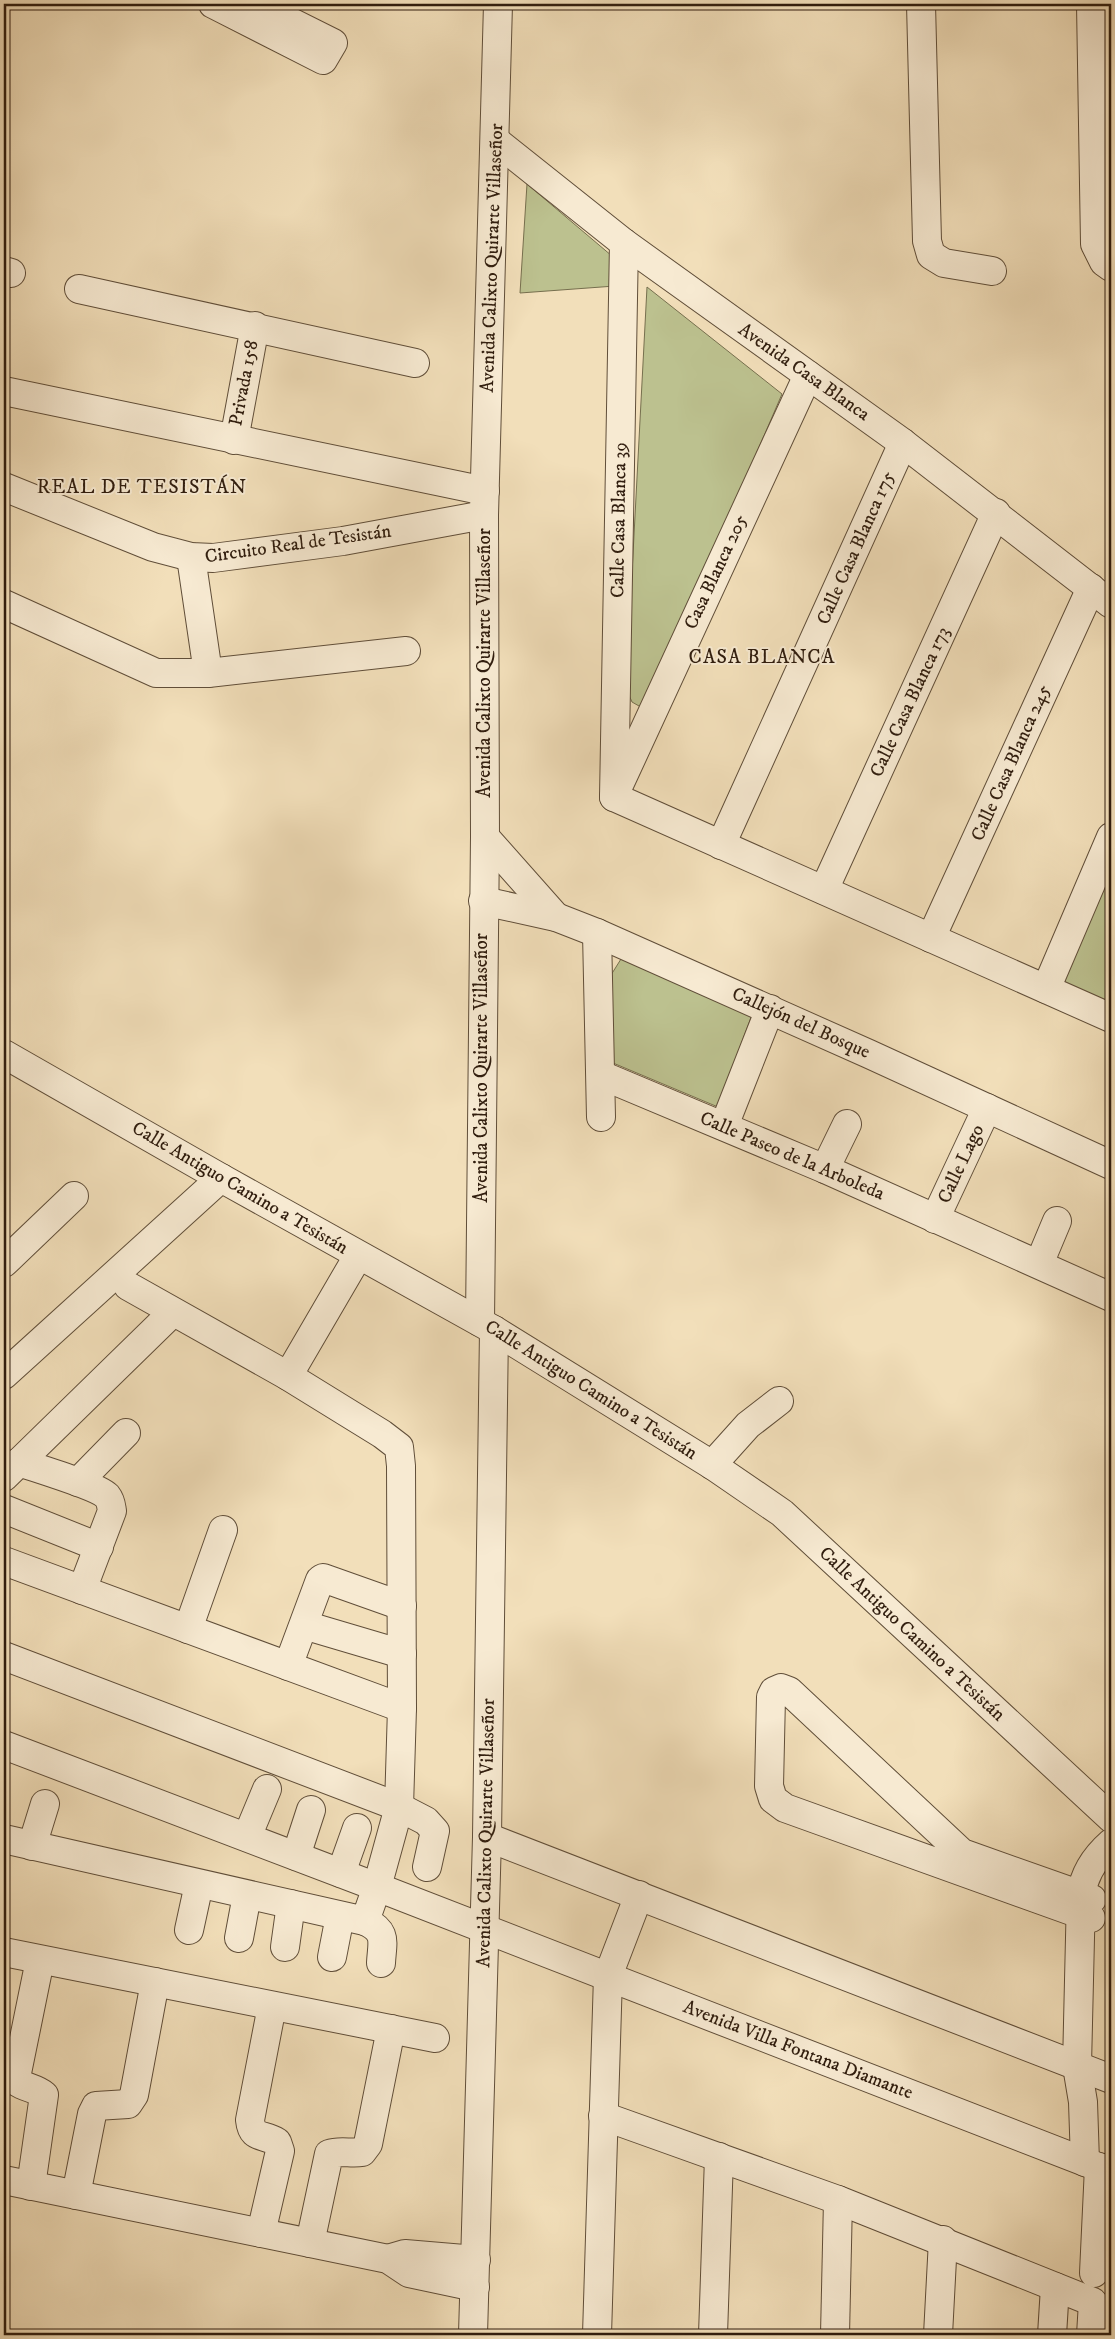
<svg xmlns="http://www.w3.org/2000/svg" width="1115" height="2339" font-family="'IM FELL DW Pica',serif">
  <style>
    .green { fill: #bcc18f; stroke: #766f4e }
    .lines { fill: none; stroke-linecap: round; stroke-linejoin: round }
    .minor-casing { stroke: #604e39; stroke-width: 30 }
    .minor { stroke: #f7ead2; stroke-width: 28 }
    .labels { text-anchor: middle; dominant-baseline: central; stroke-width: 4; stroke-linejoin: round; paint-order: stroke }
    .street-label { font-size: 19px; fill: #301d0e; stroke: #f7ead2 }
    .neighbourhood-label { font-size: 20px; letter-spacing: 1px; fill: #301d0e; stroke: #f7ead2 }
  </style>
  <rect width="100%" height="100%" fill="#f2dfba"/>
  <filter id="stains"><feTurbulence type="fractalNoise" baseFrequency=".004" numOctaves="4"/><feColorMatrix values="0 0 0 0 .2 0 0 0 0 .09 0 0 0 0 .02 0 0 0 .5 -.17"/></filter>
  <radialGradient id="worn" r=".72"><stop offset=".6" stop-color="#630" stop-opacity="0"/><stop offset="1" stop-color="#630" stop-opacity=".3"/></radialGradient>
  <!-- green -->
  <g class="green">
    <polygon points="527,184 612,256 615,286 520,293"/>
    <polygon points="647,287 782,394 646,710 632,702 626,688"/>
    <polygon points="1111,862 1111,1006 1060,983"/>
    <polygon points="621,959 753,1012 718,1107 613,1063 611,975"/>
  </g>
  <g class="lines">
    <!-- minor casing -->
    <g class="minor-casing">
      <g id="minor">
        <polyline points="213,4 323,60 333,43 255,4"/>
        <polyline points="921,4 927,241 931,255 944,263 992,271"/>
        <polyline points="1091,4 1095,244 1104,262 1111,267"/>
        <polyline points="496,141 624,243 903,443 1111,604"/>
        <polyline points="4,271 11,273"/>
        <polyline points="79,289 415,363"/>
        <polyline points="4,391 485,491"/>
        <polyline points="234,440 255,326"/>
        <polyline points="4,487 153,547 191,557 213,558 343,541 484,515"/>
        <polyline points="191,557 208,673"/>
        <polyline points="4,604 156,673 208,673 406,651"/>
        <polyline points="619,785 808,375"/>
        <polyline points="614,797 624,243"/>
        <polyline points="614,797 1111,1018"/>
        <polyline points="485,837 556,917"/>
        <polyline points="721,845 903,443"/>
        <polyline points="824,890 996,513"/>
        <polyline points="483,901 556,917 597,933 869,1054 1111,1165"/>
        <polyline points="597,933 601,1117"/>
        <polyline points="931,938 1091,588"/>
        <polyline points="1046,989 1111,837"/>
        <polyline points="4,1054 221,1178 494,1330 712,1465 782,1513 1111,1818"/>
        <polyline points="601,1075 825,1169 1111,1297"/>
        <polyline points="724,1126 770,1009"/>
        <polyline points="825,1169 847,1124"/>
        <polyline points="935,1219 987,1108"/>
        <polyline points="4,1263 74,1196"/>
        <polyline points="1039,1264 1057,1221"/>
        <polyline points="128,1286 288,1376 382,1434 399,1447 401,1466 402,1708 399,1807 377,1887 1111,2172"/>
        <polyline points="480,1322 485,837 484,515 498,4"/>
        <polyline points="4,1375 221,1178"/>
        <polyline points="288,1376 358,1256"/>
        <path d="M19,1462C36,1468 97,1486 107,1496C111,1501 111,1505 112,1511L82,1590"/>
        <polyline points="712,1465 748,1425 779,1401"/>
        <polyline points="4,1477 173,1312"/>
        <polyline points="78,1482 126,1433"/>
        <polyline points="4,1509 99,1547"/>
        <polyline points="4,1561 402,1708"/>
        <polyline points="304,1625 402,1654"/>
        <polyline points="188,1629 223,1530"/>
        <polyline points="4,1656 399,1807 426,1821 435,1831 427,1867"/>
        <polyline points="288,1666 320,1580 323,1578 402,1606"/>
        <polyline points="4,1745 377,1887 365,1921 4,1839"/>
        <polyline points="247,1837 267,1789"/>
        <polyline points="487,1837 1111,2079"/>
        <polyline points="32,1846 45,1804"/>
        <polyline points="296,1856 311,1810"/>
        <polyline points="341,1873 357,1828"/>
        <polyline points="1091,1918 785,1808 773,1799 769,1786 771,1697 774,1691 781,1688 789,1691 962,1853 1092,1899"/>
        <path d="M365,1921C388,1932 382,1942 381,1963"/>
        <polyline points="189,1930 199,1884"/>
        <polyline points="239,1938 247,1895"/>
        <polyline points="285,1947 291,1904"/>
        <polyline points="4,1952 435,2038"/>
        <polyline points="332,1957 340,1916"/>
        <polyline points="603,2116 838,2200 1093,2302 1091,2335"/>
        <path d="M1085,2162L1083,2102L1077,2066L1081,1895C1084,1874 1095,1857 1111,1843"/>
        <polyline points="4,2180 388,2259 409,2273 475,2287"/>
        <path d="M31,2186L44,2095C36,2088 26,2088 17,2082V2073L40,1960"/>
        <polyline points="76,2195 92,2114 96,2106 128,2104 134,2095 155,1982"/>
        <path d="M261,2233L280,2151L277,2142C263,2133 252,2140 250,2120L272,2006"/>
        <path d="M310,2243L329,2154C340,2150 351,2154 362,2152L368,2144L391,2029"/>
        <polyline points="388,2259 405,2254 476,2260"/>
        <polyline points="1094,2273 1099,2167"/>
        <polyline points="473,2335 487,1837 494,1330"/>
        <polyline points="597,2335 608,1976 639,1895"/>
        <polyline points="713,2335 719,2157"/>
        <polyline points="835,2335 838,2200"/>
        <polyline points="938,2335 943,2240"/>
        <polyline points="1052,2335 1055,2287"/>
      </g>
    </g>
    <!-- minor -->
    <use href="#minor" class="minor"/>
  </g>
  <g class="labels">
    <!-- street labels -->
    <g class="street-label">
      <text transform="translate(492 258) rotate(-88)">Avenida Calixto Quirarte Villaseñor</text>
      <text transform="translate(804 372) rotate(35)">Avenida Casa Blanca</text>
      <text transform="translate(244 383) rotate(-79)">Privada 158</text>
      <text transform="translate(619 520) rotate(-89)">Calle Casa Blanca 39</text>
      <text transform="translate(298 544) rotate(-8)">Circuito Real de Tesistán</text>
      <text transform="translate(856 548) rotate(-66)">Calle Casa Blanca 175</text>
      <text transform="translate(716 572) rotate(-65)">Casa Blanca 205</text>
      <text transform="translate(484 663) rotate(-90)">Avenida Calixto Quirarte Villaseñor</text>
      <text transform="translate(910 702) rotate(-65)">Calle Casa Blanca 173</text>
      <text transform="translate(1011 763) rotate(-66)">Calle Casa Blanca 245</text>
      <text transform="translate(801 1023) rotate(24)">Callejón del Bosque</text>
      <text transform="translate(481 1068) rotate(-90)">Avenida Calixto Quirarte Villaseñor</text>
      <text transform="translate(792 1156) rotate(23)">Calle Paseo de la Arboleda</text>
      <text transform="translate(961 1164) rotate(-65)">Calle Lago</text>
      <text transform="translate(240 1188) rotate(30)">Calle Antiguo Camino a Tesistán</text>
      <text transform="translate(591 1390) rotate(32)">Calle Antiguo Camino a Tesistán</text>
      <text transform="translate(912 1634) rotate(43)">Calle Antiguo Camino a Tesistán</text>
      <text transform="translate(486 1833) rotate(-89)">Avenida Calixto Quirarte Villaseñor</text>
      <text transform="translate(798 2050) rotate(21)">Avenida Villa Fontana Diamante</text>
    </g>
    <!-- neighbourhood labels -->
    <g class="neighbourhood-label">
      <text x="142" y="487">REAL DE TESISTÁN</text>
      <text x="762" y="657">CASA BLANCA</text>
    </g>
  </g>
  <!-- margin -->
  <rect width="1115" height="2339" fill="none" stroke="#f2dfba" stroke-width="20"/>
  <rect x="5" y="5" width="1105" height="2329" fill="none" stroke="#301d0e" stroke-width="2.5"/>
  <rect x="10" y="10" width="1095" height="2319" fill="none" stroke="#301d0e"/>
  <rect width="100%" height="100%" filter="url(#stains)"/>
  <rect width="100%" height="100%" fill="url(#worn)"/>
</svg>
